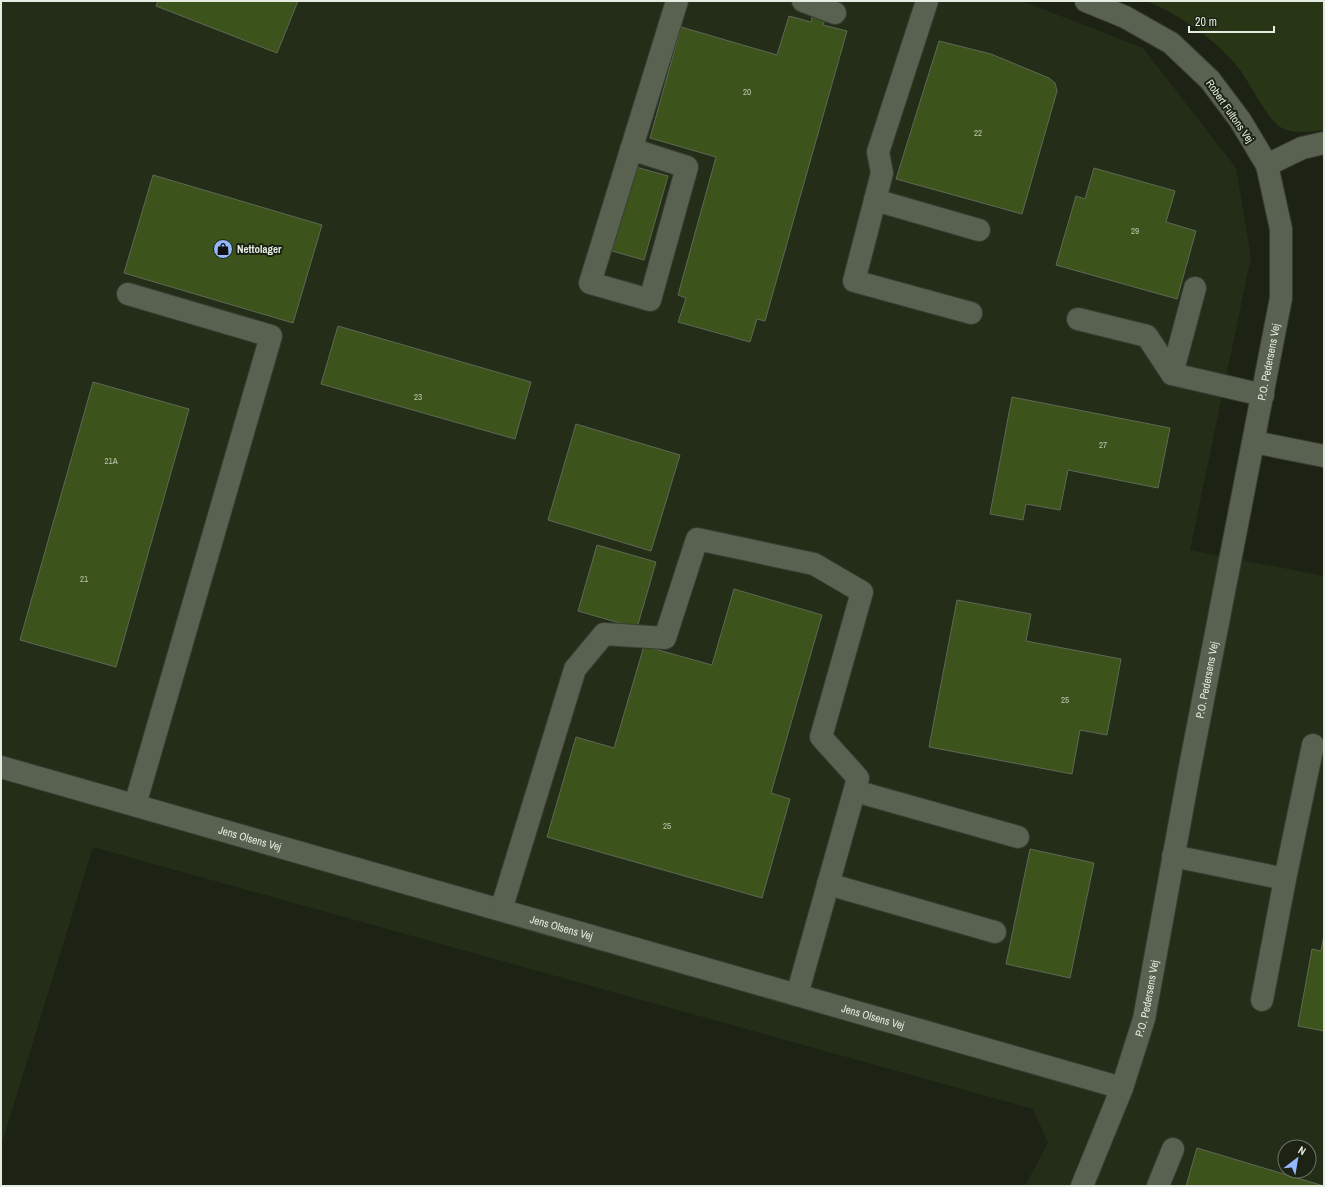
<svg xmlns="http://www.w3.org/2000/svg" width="1325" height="1187" font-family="'Archivo Narrow',sans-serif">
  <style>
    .built { fill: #242d18; fill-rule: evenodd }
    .green { fill: #283616 }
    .building { fill: #3c541b; stroke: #5f6856 }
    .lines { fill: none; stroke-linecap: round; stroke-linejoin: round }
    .minor-casing { stroke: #383d33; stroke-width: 24 }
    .minor { stroke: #596250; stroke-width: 22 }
    .labels { text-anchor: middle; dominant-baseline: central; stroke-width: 4; stroke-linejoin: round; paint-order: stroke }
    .number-label { font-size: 9px; fill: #bbc5af }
    .street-label { font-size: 11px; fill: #e5ebe0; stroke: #1c2314 }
    .poi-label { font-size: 11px; font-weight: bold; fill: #e5ebe0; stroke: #1c2314; text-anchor: start }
  </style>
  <rect width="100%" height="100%" fill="#1c2314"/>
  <!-- built -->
  <path class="built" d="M1,1H1022L1143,48L1236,168L1251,257L1190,550L1324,576V1186H1025L1048,1143L1033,1109L93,847L1,1146ZM1285,1147H1309V1171H1285Z"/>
  <!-- green -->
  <path class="green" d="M1146,1H1324V130C1309,132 1296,134 1282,128C1270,123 1250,84 1241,71C1219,42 1180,14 1146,1Z"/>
  <!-- building -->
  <g class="building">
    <polygon points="158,1 298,1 277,53 156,6"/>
    <polygon points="789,16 811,22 812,17 825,20 823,25 847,31 765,321 757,319 750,342 678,322 686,298 678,295 716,157 650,138 681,27 777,55"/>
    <polygon points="939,41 991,54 1049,78 1055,83 1057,91 1022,214 896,179"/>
    <polygon points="636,167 668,176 644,260 612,251"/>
    <polygon points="1094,168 1175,191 1166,222 1196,231 1177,299 1056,265 1076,196 1085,199"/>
    <polygon points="153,175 322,225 293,323 124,273"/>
    <polygon points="338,326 531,382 515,439 321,384"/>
    <polygon points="93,382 189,409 116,667 20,640"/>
    <polygon points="1012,397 1170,428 1158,488 1068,470 1060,510 1026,504 1023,520 990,514"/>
    <polygon points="576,424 680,455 651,551 548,520"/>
    <polygon points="597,545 656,562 637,628 578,611"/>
    <polygon points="734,589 822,615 771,793 790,799 762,898 547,837 576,737 614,748 644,646 712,665"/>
    <polygon points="957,600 1031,614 1026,641 1121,659 1107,735 1080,730 1072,774 929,747"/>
    <polygon points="1030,849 1094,863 1070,978 1006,964"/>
    <polygon points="1324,935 1324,1031 1298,1026 1312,949 1321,951"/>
    <polygon points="1197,1148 1324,1186 1186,1186"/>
  </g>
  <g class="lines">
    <!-- minor casing -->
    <g class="minor-casing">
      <g id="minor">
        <polyline points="803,1 835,13"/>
        <polyline points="927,1 878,152 882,173 854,281 971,313"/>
        <polyline points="631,149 687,167 650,300 590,283 677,1"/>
        <polyline points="1267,165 1302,148 1324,143"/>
        <polyline points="875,200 979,230"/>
        <polyline points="1195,288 1172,374 1263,395"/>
        <polyline points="128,294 271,336 135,805"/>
        <polyline points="1078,319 1147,336 1172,374"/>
        <polyline points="1254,442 1324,456"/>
        <path id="s1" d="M1,767L1122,1088"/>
        <polyline points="855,791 1018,837"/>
        <polyline points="1173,856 1285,879"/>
        <polyline points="828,884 995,932"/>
        <polyline points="501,910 575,669 604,634 665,638 697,539 814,564 862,592 821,737 858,778 797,995"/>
        <polyline points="1262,1000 1285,879 1313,745"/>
        <path id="s2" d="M1082,1186L1122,1088L1144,1019L1189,772L1281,298V229L1267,165L1240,120L1210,80L1171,43L1125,17L1086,1"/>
        <polyline points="1158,1186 1173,1149"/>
      </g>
    </g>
    <!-- minor -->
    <use href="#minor" class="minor"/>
  </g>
  <!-- icons -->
  <defs>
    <g id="shop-disc" transform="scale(1)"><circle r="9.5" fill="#94b7fd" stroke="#1c2314"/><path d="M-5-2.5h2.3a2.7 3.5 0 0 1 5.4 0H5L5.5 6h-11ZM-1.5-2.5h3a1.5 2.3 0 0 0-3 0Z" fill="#111"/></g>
  </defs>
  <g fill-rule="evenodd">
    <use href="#shop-disc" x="223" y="249"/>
  </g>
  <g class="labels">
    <!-- number labels -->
    <g class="number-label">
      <text x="747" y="92">20</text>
      <text x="978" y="133">22</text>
      <text x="1135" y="231">29</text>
      <text x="418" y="397">23</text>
      <text x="1103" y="445">27</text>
      <text x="111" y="461">21A</text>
      <text x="84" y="579">21</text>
      <text x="1065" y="700">25</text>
      <text x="667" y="826">25</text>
    </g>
    <!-- street labels -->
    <g class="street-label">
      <text transform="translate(1230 111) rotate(55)">Robert Fultons Vej</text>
      <text stroke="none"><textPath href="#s2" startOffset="847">P.O. Pedersens Vej</textPath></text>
      <text stroke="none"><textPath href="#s2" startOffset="523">P.O. Pedersens Vej</textPath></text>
      <text stroke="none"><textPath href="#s1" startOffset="259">Jens Olsens Vej</textPath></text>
      <text stroke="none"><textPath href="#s1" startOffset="583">Jens Olsens Vej</textPath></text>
      <text stroke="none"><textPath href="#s2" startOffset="199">P.O. Pedersens Vej</textPath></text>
      <text stroke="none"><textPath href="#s1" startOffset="907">Jens Olsens Vej</textPath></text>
    </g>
    <!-- poi labels -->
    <g class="poi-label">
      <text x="237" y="249">Nettolager</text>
    </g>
  </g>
  <!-- border -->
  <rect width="1325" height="1187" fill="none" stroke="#e5ebe0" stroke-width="4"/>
  <!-- north arrow -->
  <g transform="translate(1297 1159) rotate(31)"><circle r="19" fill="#1c2314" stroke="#6c7366"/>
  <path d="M0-3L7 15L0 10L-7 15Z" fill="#94b7fd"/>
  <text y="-6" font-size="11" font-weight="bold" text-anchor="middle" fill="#e5ebe0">N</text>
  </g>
  <!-- scale -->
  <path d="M1189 26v6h85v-6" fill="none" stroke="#e5ebe0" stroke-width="2"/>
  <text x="1195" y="26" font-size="12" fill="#e5ebe0" stroke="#1c2314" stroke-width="3" paint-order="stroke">20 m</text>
</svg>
